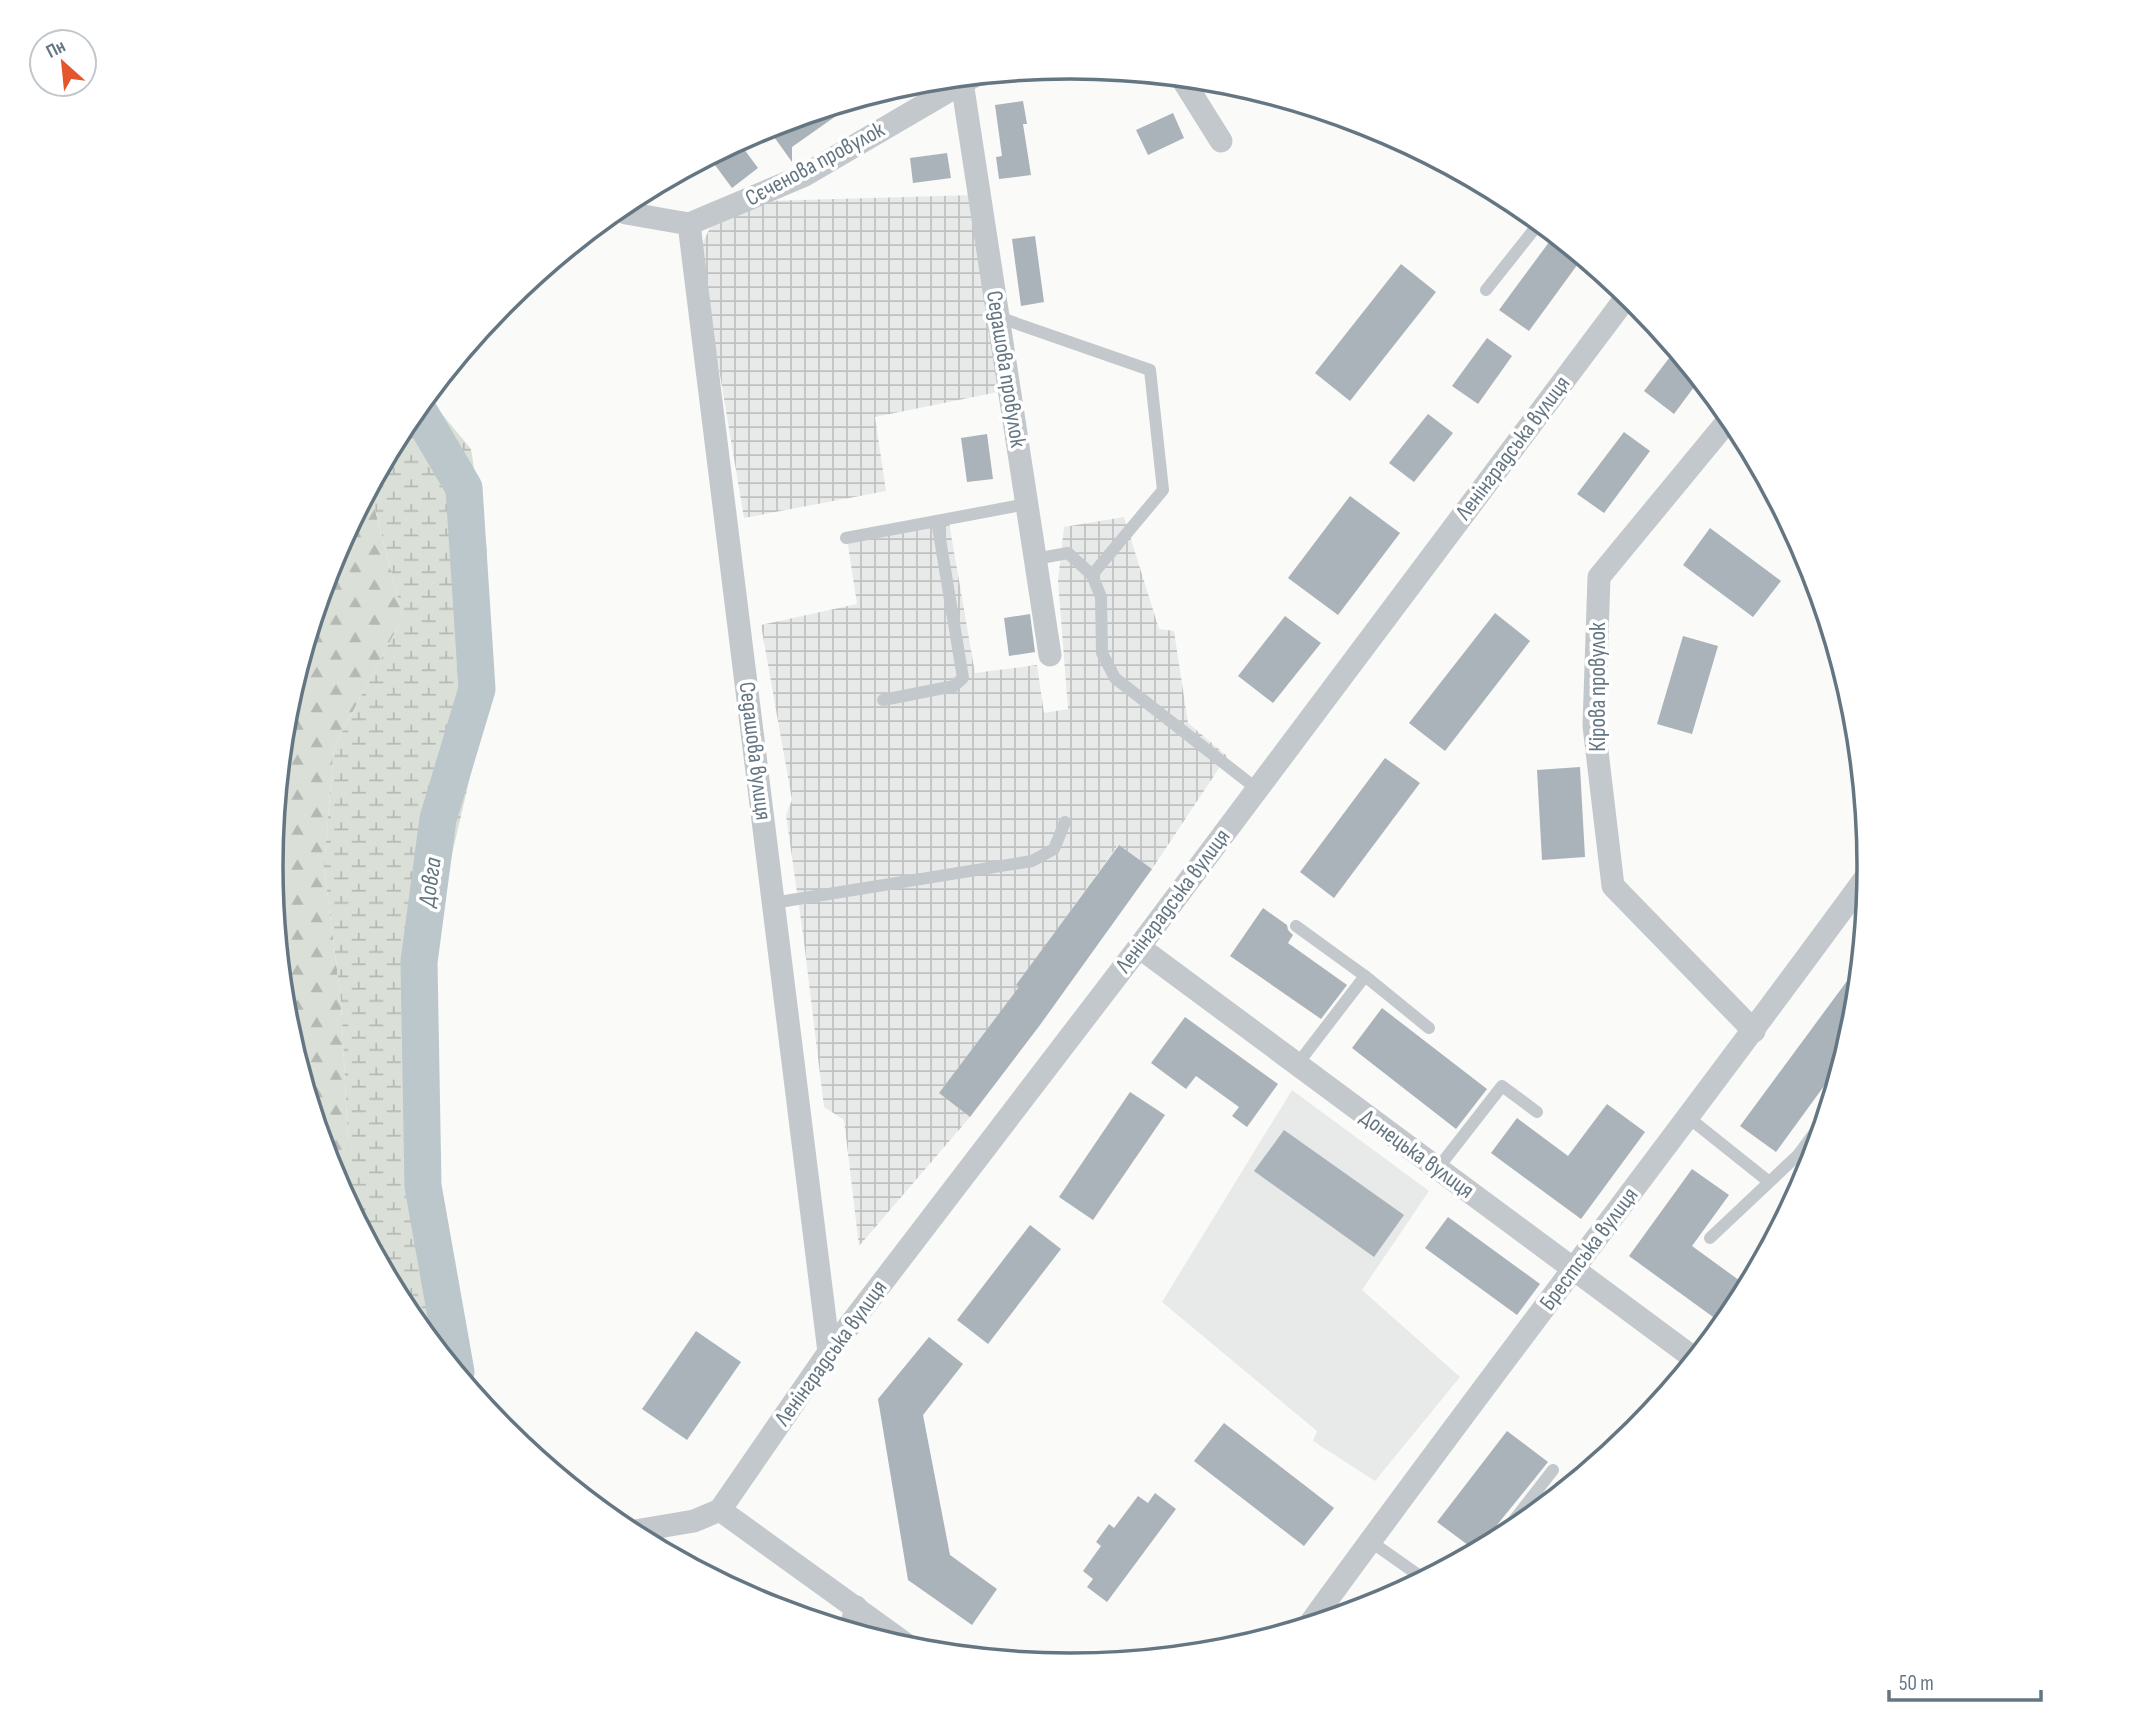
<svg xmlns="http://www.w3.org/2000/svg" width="2141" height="1732" font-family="'Sofia Sans Condensed',sans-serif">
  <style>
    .built { fill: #e8e9e9 }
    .industrial { fill: url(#industrial-grid) }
    .forest { fill: url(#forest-firs) }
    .wetland { fill: url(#wetland-marsh) }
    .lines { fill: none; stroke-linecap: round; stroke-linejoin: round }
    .river { stroke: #bbc7cb; stroke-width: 37 }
    .building { fill: #aab3b9 }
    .service { stroke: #c3c8cc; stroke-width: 12 }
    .minor { stroke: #c3c8cc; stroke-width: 23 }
    .labels { text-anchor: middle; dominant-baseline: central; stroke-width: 7; stroke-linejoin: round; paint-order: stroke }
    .street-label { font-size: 23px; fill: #657683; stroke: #fff }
    .water-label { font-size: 24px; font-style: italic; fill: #60757c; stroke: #fff }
    .rim { fill: none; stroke: #657683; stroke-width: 3.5 }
  </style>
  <defs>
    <pattern id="industrial-grid" width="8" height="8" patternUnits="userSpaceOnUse" patternTransform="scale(1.75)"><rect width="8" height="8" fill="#e8e9e9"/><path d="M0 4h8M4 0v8" fill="none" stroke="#c0c1c2"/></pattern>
    <pattern id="forest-firs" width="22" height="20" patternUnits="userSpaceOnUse" patternTransform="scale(1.75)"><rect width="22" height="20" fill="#dadfd7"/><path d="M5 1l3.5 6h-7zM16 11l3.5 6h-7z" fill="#b4b9b4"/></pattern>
    <pattern id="wetland-marsh" width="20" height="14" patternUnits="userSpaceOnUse" patternTransform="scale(1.75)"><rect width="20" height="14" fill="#dadfd7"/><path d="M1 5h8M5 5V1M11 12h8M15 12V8" fill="none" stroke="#b4b9b4"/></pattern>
  </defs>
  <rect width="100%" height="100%" fill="#fafaf8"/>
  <!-- built -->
  <polygon class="built" points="1292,1090 1429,1191 1362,1290 1460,1377 1375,1481 1313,1441 1317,1431 1162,1302"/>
  <!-- industrial -->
  <g class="industrial">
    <polygon points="974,195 998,392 875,417 886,491 744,518 699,250 710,228 766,201"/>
    <polygon points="948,517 975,673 1037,665 1044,713 1068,709 1058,581 1064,527 1124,517 1159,629 1174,631 1188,723 1227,756 1152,869 1118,845 1017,985 1032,996 1009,1001 939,1093 970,1117 859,1246 844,1120 824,1107 803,934 786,815 792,800 761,625 857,604 846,533"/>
  </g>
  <!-- forest -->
  <polygon class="forest" points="367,494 373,502 403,617 334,747 324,867 341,1001 348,1142 348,1202 332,1172 286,1022 271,866 286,710 332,560"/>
  <!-- wetland -->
  <polygon class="wetland" points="427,396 471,449 487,549 486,608 477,689 471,773 449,867 419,962 436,1107 435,1184 455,1301 454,1369 406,1310 348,1202 348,1142 341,1001 324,867 334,747 403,617 373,502 367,494 406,421"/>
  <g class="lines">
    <!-- river -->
    <polyline class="river" points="417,408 464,488 477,689 438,819 419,962 423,1186 456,1372"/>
  </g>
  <!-- building -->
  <g class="building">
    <polygon points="852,101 853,104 792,147 792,162 767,127"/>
    <polygon points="1023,101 1027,124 1023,124 1031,175 999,179 996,157 1002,156 995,105"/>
    <polygon points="1173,113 1184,138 1148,155 1136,130"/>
    <polygon points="738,141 758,168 732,188 712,161"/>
    <polygon points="947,153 951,178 913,183 910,158"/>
    <polygon points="1555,234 1583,257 1529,331 1499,310"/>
    <polygon points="1035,236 1044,302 1021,306 1012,239"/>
    <polygon points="1401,264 1436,292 1350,401 1315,373"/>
    <polygon points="1487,338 1512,356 1478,404 1452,386"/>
    <polygon points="1676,349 1700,379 1674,414 1644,391"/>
    <polygon points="1428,414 1453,433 1414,482 1389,463"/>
    <polygon points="1624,432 1650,451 1604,513 1577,494"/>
    <polygon points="987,434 993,479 967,482 961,438"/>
    <polygon points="1350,496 1400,533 1338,615 1288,578"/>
    <polygon points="1710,528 1781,581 1753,617 1683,565"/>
    <polygon points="1495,613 1530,641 1445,751 1409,723"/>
    <polygon points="1030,614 1035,652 1009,656 1004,618"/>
    <polygon points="1285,616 1321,643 1273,703 1238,676"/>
    <polygon points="1683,636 1718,646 1692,734 1657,724"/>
    <polygon points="1385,758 1420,783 1334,898 1300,872"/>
    <polygon points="1580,767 1585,857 1542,860 1537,770"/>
    <polygon points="1119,845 1152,869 1040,1025 970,1117 939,1093 1019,987 1016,985"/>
    <polygon points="1263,908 1287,925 1288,930 1293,935 1288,943 1347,985 1321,1019 1230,956"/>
    <polygon points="1861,962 1855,1022 1843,1060 1776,1152 1740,1126"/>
    <polygon points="1382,1008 1487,1089 1456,1129 1352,1048"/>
    <polygon points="1185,1017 1278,1084 1247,1127 1232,1116 1239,1107 1196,1076 1186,1089 1151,1063"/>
    <polygon points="1130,1092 1165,1115 1093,1220 1059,1197"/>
    <polygon points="1607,1104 1645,1132 1581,1219 1491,1153 1517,1118 1568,1156"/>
    <polygon points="1284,1130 1404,1215 1374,1257 1254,1171"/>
    <polygon points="1692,1169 1729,1195 1692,1246 1747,1286 1720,1322 1629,1256"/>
    <polygon points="1448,1217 1540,1284 1517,1315 1425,1248"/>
    <polygon points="1030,1225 1061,1249 988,1344 957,1320"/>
    <polygon points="696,1331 741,1362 687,1440 642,1409"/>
    <polygon points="929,1337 963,1364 923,1415 950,1555 997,1589 972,1625 908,1580 878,1399"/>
    <polygon points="1224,1423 1334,1508 1304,1546 1194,1461"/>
    <polygon points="1507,1431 1548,1462 1476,1551 1437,1522"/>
    <polygon points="1155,1493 1176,1509 1107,1602 1087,1587 1093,1579 1083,1571 1101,1546 1096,1542 1109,1524 1114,1528 1138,1496 1148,1503"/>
  </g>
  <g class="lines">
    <!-- service -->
    <g class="service">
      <polyline points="1486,290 1540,222"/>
      <polyline points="998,317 1150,370 1163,490 1092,575"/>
      <polyline points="846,538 1027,504"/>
      <polyline points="1035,559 1068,553 1092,575 1101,597 1102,653 1115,678 1257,789"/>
      <polyline points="883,700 954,686 963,678 937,521"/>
      <polyline points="773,903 1032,861 1054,849 1065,822"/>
      <polyline points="1296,926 1365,976 1429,1028"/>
      <polyline points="1296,1066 1365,976"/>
      <polyline points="1689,1118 1768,1181"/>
      <polyline points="1798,1155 1811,1165"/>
      <polyline points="1438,1168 1502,1086 1537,1112"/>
      <polyline points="1710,1238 1798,1155 1826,1117"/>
      <polyline points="1500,1538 1553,1470"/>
      <polyline points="1370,1541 1424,1579"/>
    </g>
    <!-- minor -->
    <g class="minor">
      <polyline points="1181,77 1221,141"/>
      <polyline points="962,82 1050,655"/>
      <polyline points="623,204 626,213 689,224 829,1352"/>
      <polyline points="689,224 803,176 974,76"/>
      <polyline points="1731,417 1599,577 1594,726 1613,886 1754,1031"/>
      <polyline points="1139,947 1695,1359"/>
      <polyline points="720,1510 829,1352 1139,947 1628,295"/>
      <polyline points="720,1510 914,1650"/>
      <polyline points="629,1532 694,1521 720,1510"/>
      <path d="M1309,1625C1492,1372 1685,1125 1869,873"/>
      <polyline points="850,1631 856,1607"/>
    </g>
  </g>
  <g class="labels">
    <!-- street labels -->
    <g class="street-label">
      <text transform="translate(815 164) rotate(-28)">Сєченова провулок</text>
      <text transform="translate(1006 369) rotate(81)">Седашова провулок</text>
      <text transform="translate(1513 448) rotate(-53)">Ленінградська вулиця</text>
      <text transform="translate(1598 687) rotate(-90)">Кірова провулок</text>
      <text transform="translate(755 751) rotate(83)">Седашова вулиця</text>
      <text transform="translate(1173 901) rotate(-53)">Ленінградська вулиця</text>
      <text transform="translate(1417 1154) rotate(36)">Донецька вулиця</text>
      <text transform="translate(1589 1249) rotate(-53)">Брестська вулиця</text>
      <text transform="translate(831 1353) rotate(-54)">Ленінградська вулиця</text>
    </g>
    <!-- water labels -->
    <g class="water-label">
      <text transform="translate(430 882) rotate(-82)">Довга</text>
    </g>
  </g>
  <!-- crop -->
  <path d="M0 0H2141V1732H0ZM283 866a787 787 0 1 1 1574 0a787 787 0 1 1-1574 0Z" fill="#fff" fill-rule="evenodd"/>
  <path class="rim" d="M283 866a787 787 0 1 1 1574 0a787 787 0 1 1-1574 0Z"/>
  <!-- north arrow -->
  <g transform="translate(63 63) rotate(333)"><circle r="33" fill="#ffffff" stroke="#c1c8cd" stroke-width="2"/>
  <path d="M0-5L12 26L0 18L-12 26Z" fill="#e4572e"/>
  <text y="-10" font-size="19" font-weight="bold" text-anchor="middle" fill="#657683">Пн</text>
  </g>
  <!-- scale -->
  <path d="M1889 1690v10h152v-10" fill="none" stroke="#657683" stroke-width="3.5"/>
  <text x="1899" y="1690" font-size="21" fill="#657683" stroke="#ffffff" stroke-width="5" paint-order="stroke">50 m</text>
</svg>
